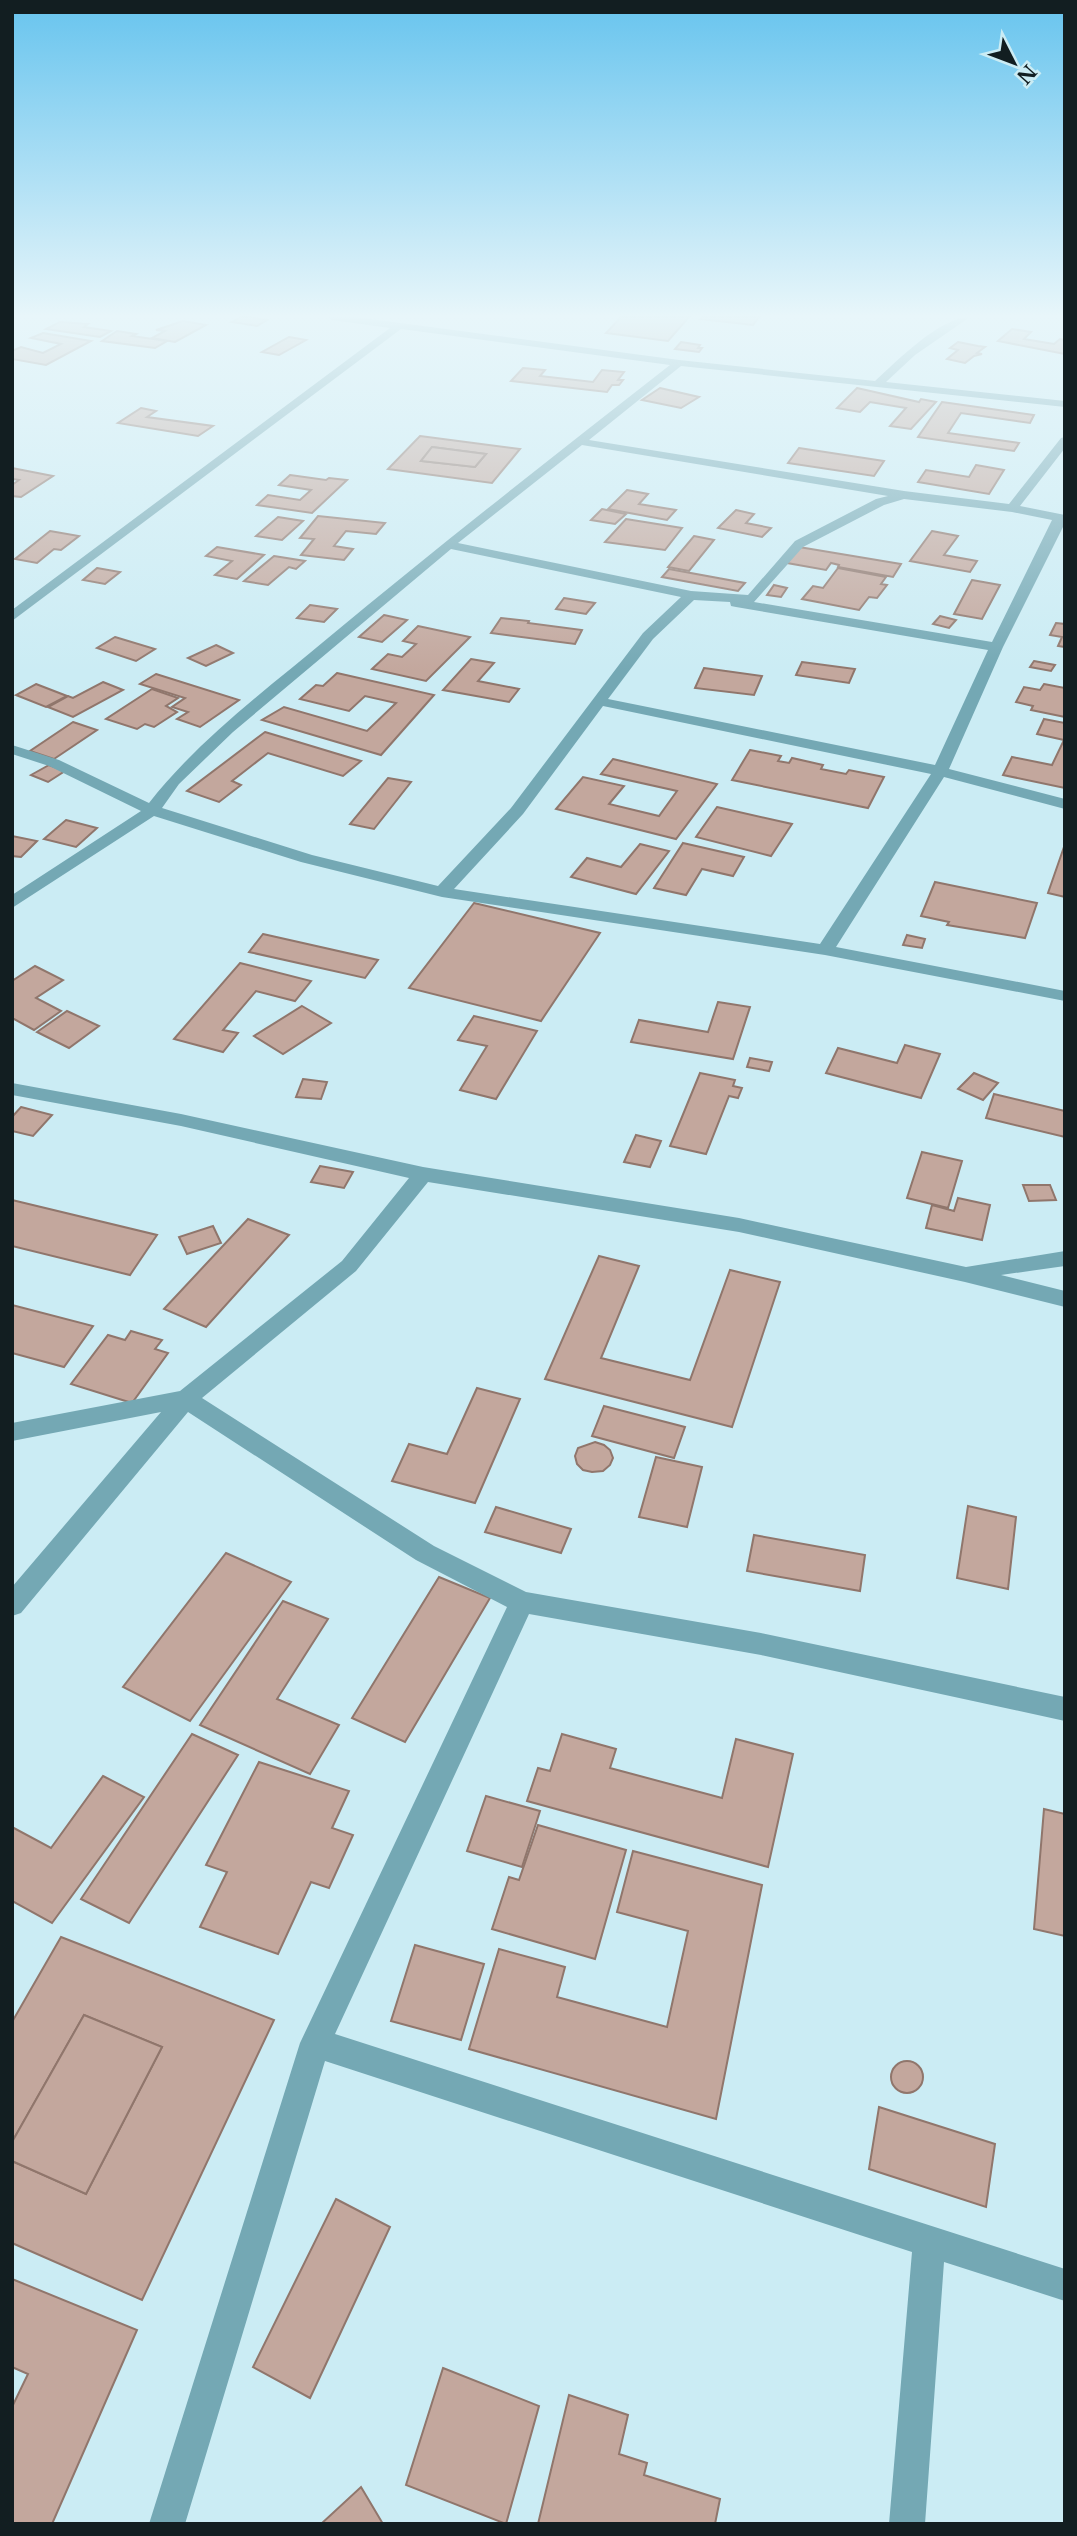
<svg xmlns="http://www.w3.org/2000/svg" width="1077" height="2536" font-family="'Libre Baskerville',serif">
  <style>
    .building { fill: #c3a79d; stroke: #90766c; stroke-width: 2; fill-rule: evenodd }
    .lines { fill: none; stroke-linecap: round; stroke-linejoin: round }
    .minor { fill: #74a8b4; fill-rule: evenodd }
  </style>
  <rect width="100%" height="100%" fill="#cbecf4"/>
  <!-- building -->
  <g class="building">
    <polygon points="241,317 249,317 267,320 257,326 232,322"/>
    <polygon points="621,317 689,317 668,341 606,333"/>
    <polygon points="702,317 759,317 753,325 700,319"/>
    <polygon points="183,321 206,325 175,342 152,338 165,331 156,330"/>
    <polygon points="60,322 88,324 84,327 111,331 100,337 46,329"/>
    <polygon points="1012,329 1031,332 1024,339 1054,344 1060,339 1065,340 1065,354 998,341"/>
    <polygon points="117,331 136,334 132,336 167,341 155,348 102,341"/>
    <polygon points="43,333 91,341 46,365 12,359 12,351 21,347 43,353 61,344 31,338"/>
    <polygon points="289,337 306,340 279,355 262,352"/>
    <polygon points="681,342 700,345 698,348 702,348 699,352 675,349"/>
    <polygon points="958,342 978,346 985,347 977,353 982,354 974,356 965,363 947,359 958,350 950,348"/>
    <polygon points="523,368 545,370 540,376 593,382 602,370 624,372 618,380 623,380 619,385 612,385 607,392 511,381"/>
    <polygon points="660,388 699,397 681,408 642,400"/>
    <polygon points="857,388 919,402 921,399 936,402 911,429 890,426 906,408 870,402 860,412 837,408"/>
    <polygon points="942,402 1034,415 1030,423 961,413 948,433 1019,443 1014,451 918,437"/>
    <polygon points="141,408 156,411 147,417 213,426 198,436 118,423"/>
    <path d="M420,436L520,449L492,483L388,469ZM432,447L486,454L475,467L421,461Z"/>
    <polygon points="432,447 486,454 475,467 421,461"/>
    <polygon points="799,448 884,461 874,476 788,463"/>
    <polygon points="976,465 1004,470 989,494 918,482 926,470 969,477"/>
    <polygon points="12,468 53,476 21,497 12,496 12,485 19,480 12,479"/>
    <polygon points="290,475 326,480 329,478 347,480 312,513 257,505 268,495 300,500 311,490 279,485"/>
    <polygon points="627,490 648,494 639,504 676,510 667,520 608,509"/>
    <polygon points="602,509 626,514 615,524 591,520"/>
    <polygon points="736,510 754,514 746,523 771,528 762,537 718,528"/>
    <polygon points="318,516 385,523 376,534 346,531 334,546 353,549 344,560 301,555 314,539 300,538"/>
    <polygon points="278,517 303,521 282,540 256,536"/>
    <polygon points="626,519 682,528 665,550 605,542"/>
    <polygon points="50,531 79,536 61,550 54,549 37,563 15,559"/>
    <polygon points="932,531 958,536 944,555 977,561 970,572 910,561"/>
    <polygon points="694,536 714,540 689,571 668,567"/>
    <polygon points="217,547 264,555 237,579 215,575 232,561 206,556"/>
    <polygon points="799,547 901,564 893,577 838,567 839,565 831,563 826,570 787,563"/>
    <polygon points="274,556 305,561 296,569 289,567 268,585 244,581"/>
    <polygon points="97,568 120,572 105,584 83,580"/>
    <polygon points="838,568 886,577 881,584 887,585 877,598 869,597 859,610 802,599 813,586 823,588"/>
    <polygon points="669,569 745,583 738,591 662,577"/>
    <polygon points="972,580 1000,585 982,619 954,614"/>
    <polygon points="774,585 787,588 781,597 767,595"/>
    <polygon points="564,598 595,603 586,614 556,609"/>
    <polygon points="310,605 337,609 324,622 297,618"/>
    <polygon points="384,615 407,620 382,642 359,637"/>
    <polygon points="940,616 956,620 949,628 933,624"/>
    <polygon points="501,618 529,621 528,623 582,630 575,644 491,633"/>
    <polygon points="1056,623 1065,624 1065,647 1058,646 1062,637 1050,635"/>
    <polygon points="418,626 470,637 426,681 372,669 388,654 402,657 416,644 403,641"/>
    <polygon points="115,637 155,649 136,661 97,648"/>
    <polygon points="216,645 233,653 206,666 188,658"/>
    <polygon points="471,659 494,663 478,681 519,689 509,702 443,690"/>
    <polygon points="1034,661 1055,665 1051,671 1030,667"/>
    <polygon points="802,662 855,669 849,683 796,675"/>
    <polygon points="704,668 762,676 754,695 695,688"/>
    <polygon points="337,673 434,695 381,755 262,720 284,707 367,731 396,703 365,696 349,711 300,699 316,685 323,686"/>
    <polygon points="156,674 239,700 200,727 177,719 188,712 172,707 185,698 140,684"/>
    <polygon points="103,682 123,690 73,717 48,707 68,696 73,698"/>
    <polygon points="36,684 67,696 46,707 16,695"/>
    <polygon points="1044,684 1065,688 1065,717 1031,710 1033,706 1016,702 1024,687 1040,690"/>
    <polygon points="152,689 178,698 166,706 177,712 154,727 145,724 137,729 106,719"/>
    <polygon points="1044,719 1065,723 1065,788 1003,775 1012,757 1052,765 1064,740 1037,734"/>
    <polygon points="73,722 97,730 54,759 30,751"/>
    <polygon points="265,732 361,761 343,776 268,753 232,781 241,785 219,802 187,791"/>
    <polygon points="750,750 781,756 778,761 789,763 792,758 823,765 821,769 846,774 849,770 884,777 868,808 732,780"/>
    <polygon points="613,759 717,784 676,839 556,809 583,777 624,786 609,804 659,816 677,791 601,774"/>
    <polygon points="49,765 65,771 48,782 31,775"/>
    <polygon points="388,778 411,782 374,829 350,824"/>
    <polygon points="717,807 792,824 771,856 696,837"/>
    <polygon points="66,820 97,828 76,847 44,839"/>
    <polygon points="12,836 37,841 21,857 12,856"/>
    <polygon points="683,843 744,857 733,876 702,869 686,895 654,888"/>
    <polygon points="640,844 669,851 636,894 571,877 587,858 621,867"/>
    <polygon points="1065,844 1065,897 1048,893"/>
    <polygon points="935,882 1037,903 1025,938 947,925 949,922 921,916"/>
    <polygon points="474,903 600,933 541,1021 409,988"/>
    <polygon points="263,934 378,960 365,978 249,952"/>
    <polygon points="907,935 925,939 922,948 903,945"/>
    <polygon points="240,963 311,981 295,1001 256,991 223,1030 238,1033 223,1052 174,1039"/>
    <polygon points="35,966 63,980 36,998 61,1011 34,1030 12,1018 12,981"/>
    <polygon points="718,1002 750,1007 733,1059 631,1042 639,1020 708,1032"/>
    <polygon points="302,1006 331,1023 283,1054 254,1036"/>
    <polygon points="67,1011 99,1026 69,1048 37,1032"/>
    <polygon points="474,1016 537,1031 496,1099 460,1090 487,1046 458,1040"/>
    <polygon points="905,1045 940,1054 921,1098 826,1073 838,1048 897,1063"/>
    <polygon points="750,1058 772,1062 769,1071 747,1067"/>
    <polygon points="700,1073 735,1080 733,1086 742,1088 738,1098 729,1096 706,1154 670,1146"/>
    <polygon points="974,1073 998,1083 983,1100 958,1089"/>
    <polygon points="303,1079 327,1082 321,1099 296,1097"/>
    <polygon points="994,1094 1065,1111 1065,1137 986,1118"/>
    <polygon points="21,1107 52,1115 33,1136 12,1131 12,1117"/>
    <polygon points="636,1135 661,1141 650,1167 624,1162"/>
    <polygon points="922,1152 962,1161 948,1208 907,1198"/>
    <polygon points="320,1166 353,1172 344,1188 311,1182"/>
    <polygon points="1023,1185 1050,1185 1056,1200 1029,1201"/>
    <polygon points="958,1198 990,1205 982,1240 926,1228 932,1205 954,1211"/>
    <polygon points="12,1200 157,1235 130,1275 12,1246"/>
    <polygon points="248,1219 289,1235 206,1327 164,1309"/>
    <polygon points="213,1226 221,1243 187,1254 179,1237"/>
    <polygon points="599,1256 639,1266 601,1358 690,1380 730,1270 780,1282 732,1427 545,1379"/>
    <polygon points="12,1305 93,1326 64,1367 12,1353"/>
    <polygon points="131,1331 162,1340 155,1349 168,1353 132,1403 71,1384 108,1335 125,1340"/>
    <polygon points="477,1388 520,1399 475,1503 392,1481 409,1444 447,1454"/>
    <polygon points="604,1406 685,1427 674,1458 592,1436"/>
    <polygon points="595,1442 604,1445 610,1450 613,1458 610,1465 603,1471 592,1472 583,1470 577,1464 575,1456 578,1448"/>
    <polygon points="656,1457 702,1467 687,1527 639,1517"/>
    <polygon points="968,1506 1016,1517 1008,1589 957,1578"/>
    <polygon points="496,1507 571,1529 561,1553 485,1532"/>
    <polygon points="754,1535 865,1555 860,1591 747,1571"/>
    <polygon points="226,1553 291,1582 190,1721 123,1687"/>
    <polygon points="439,1577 490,1598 405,1742 352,1718"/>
    <polygon points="283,1601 328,1619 277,1699 339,1725 310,1774 200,1725"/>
    <polygon points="192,1734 238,1755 129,1923 81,1899"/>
    <polygon points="562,1734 616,1749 610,1768 722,1798 736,1739 793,1754 768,1867 527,1801 538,1768 550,1771"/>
    <polygon points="259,1762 349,1791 332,1828 353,1835 329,1888 311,1882 278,1954 200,1927 227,1872 206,1865"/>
    <polygon points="103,1776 144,1797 52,1923 12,1901 12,1827 51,1848"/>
    <polygon points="486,1796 540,1811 522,1867 467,1851"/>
    <polygon points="1044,1809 1065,1814 1065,1936 1034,1929"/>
    <polygon points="538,1825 626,1850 595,1959 492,1929 509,1877 519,1880"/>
    <polygon points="633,1851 762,1885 716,2119 469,2049 499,1949 565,1967 557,1997 667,2027 688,1931 617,1912"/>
    <polygon points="61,1937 274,2020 142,2300 12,2243 12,2161 86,2194 162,2047 84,2015 12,2142 12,2022"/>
    <polygon points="415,1945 484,1964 461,2040 391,2021"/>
    <polygon points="84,2015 162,2047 86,2194 12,2161 12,2142"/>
    <circle cx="907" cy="2077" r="16"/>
    <polygon points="879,2107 995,2144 986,2207 869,2169"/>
    <polygon points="336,2199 390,2227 310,2398 253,2367"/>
    <polygon points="12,2279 137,2330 52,2524 12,2524 12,2407 28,2374 12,2367"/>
    <polygon points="443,2368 539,2406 506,2524 406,2485"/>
    <polygon points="569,2395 628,2415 619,2454 647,2463 644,2475 720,2499 715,2524 538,2524"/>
    <polygon points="361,2487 383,2524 321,2524"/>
  </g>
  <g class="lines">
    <!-- minor -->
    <g class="minor">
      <polygon points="12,317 18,317 13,320"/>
      <path d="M327,317H355L679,360L875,381C897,361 940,317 970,317L915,355L886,382L1065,401V407L681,366L589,440L904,491L1009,504L1061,438L1065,437V448L1020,506L1065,515V523L1003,647L949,769L1065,799V809L944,777L836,947L1065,991V1001L825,955L442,897L301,862L154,816L12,908V895L141,811L49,766L12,754V745L59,760L149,803C199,739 266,690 328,638C441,544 555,455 670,365L401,329L12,621V610L390,328L332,320ZM582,445L888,496L876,499L795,541L748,595L691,591L458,543ZM904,499L1012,512L1052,520L992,642L754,602L803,547L884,505ZM451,549L681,597L643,633L511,808L438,886L312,855L162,808L179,784L233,732ZM694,600L730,602L731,606L736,607L988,650L935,765L608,699L653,639ZM603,706L931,774L820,944L454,889L523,814Z"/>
      <polygon points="12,1083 181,1114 423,1167 739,1218 966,1267 1065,1251 1065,1266 1001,1275 1065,1291 1065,1307 965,1282 739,1232 428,1182 356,1271 202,1398 434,1546 526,1592 761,1633 1065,1697 1065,1721 761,1655 529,1614 335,2034 1065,2269 1065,2301 944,2262 925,2524 889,2524 912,2252 325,2061 185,2524 149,2524 300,2043 507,1607 416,1560 188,1412 21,1613 12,1616 12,1587 161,1412 12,1441 12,1423 180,1391 342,1261 409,1178 181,1126 12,1095"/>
    </g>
  </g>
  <!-- sky -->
  <linearGradient id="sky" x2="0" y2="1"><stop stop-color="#67c4ee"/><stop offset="0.47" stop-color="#e8f6fa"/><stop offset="1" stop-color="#e8f6fa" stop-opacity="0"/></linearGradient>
  <rect width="1077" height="672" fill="url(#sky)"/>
  <!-- border -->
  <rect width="1077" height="2536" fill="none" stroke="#121e21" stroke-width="28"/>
  <!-- north arrow -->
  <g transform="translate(1014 63) rotate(132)" stroke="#cbecf4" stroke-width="5" paint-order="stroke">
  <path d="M0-5L12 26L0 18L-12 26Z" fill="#121e21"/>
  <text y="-10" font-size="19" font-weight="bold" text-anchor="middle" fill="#121e21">N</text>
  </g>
</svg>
